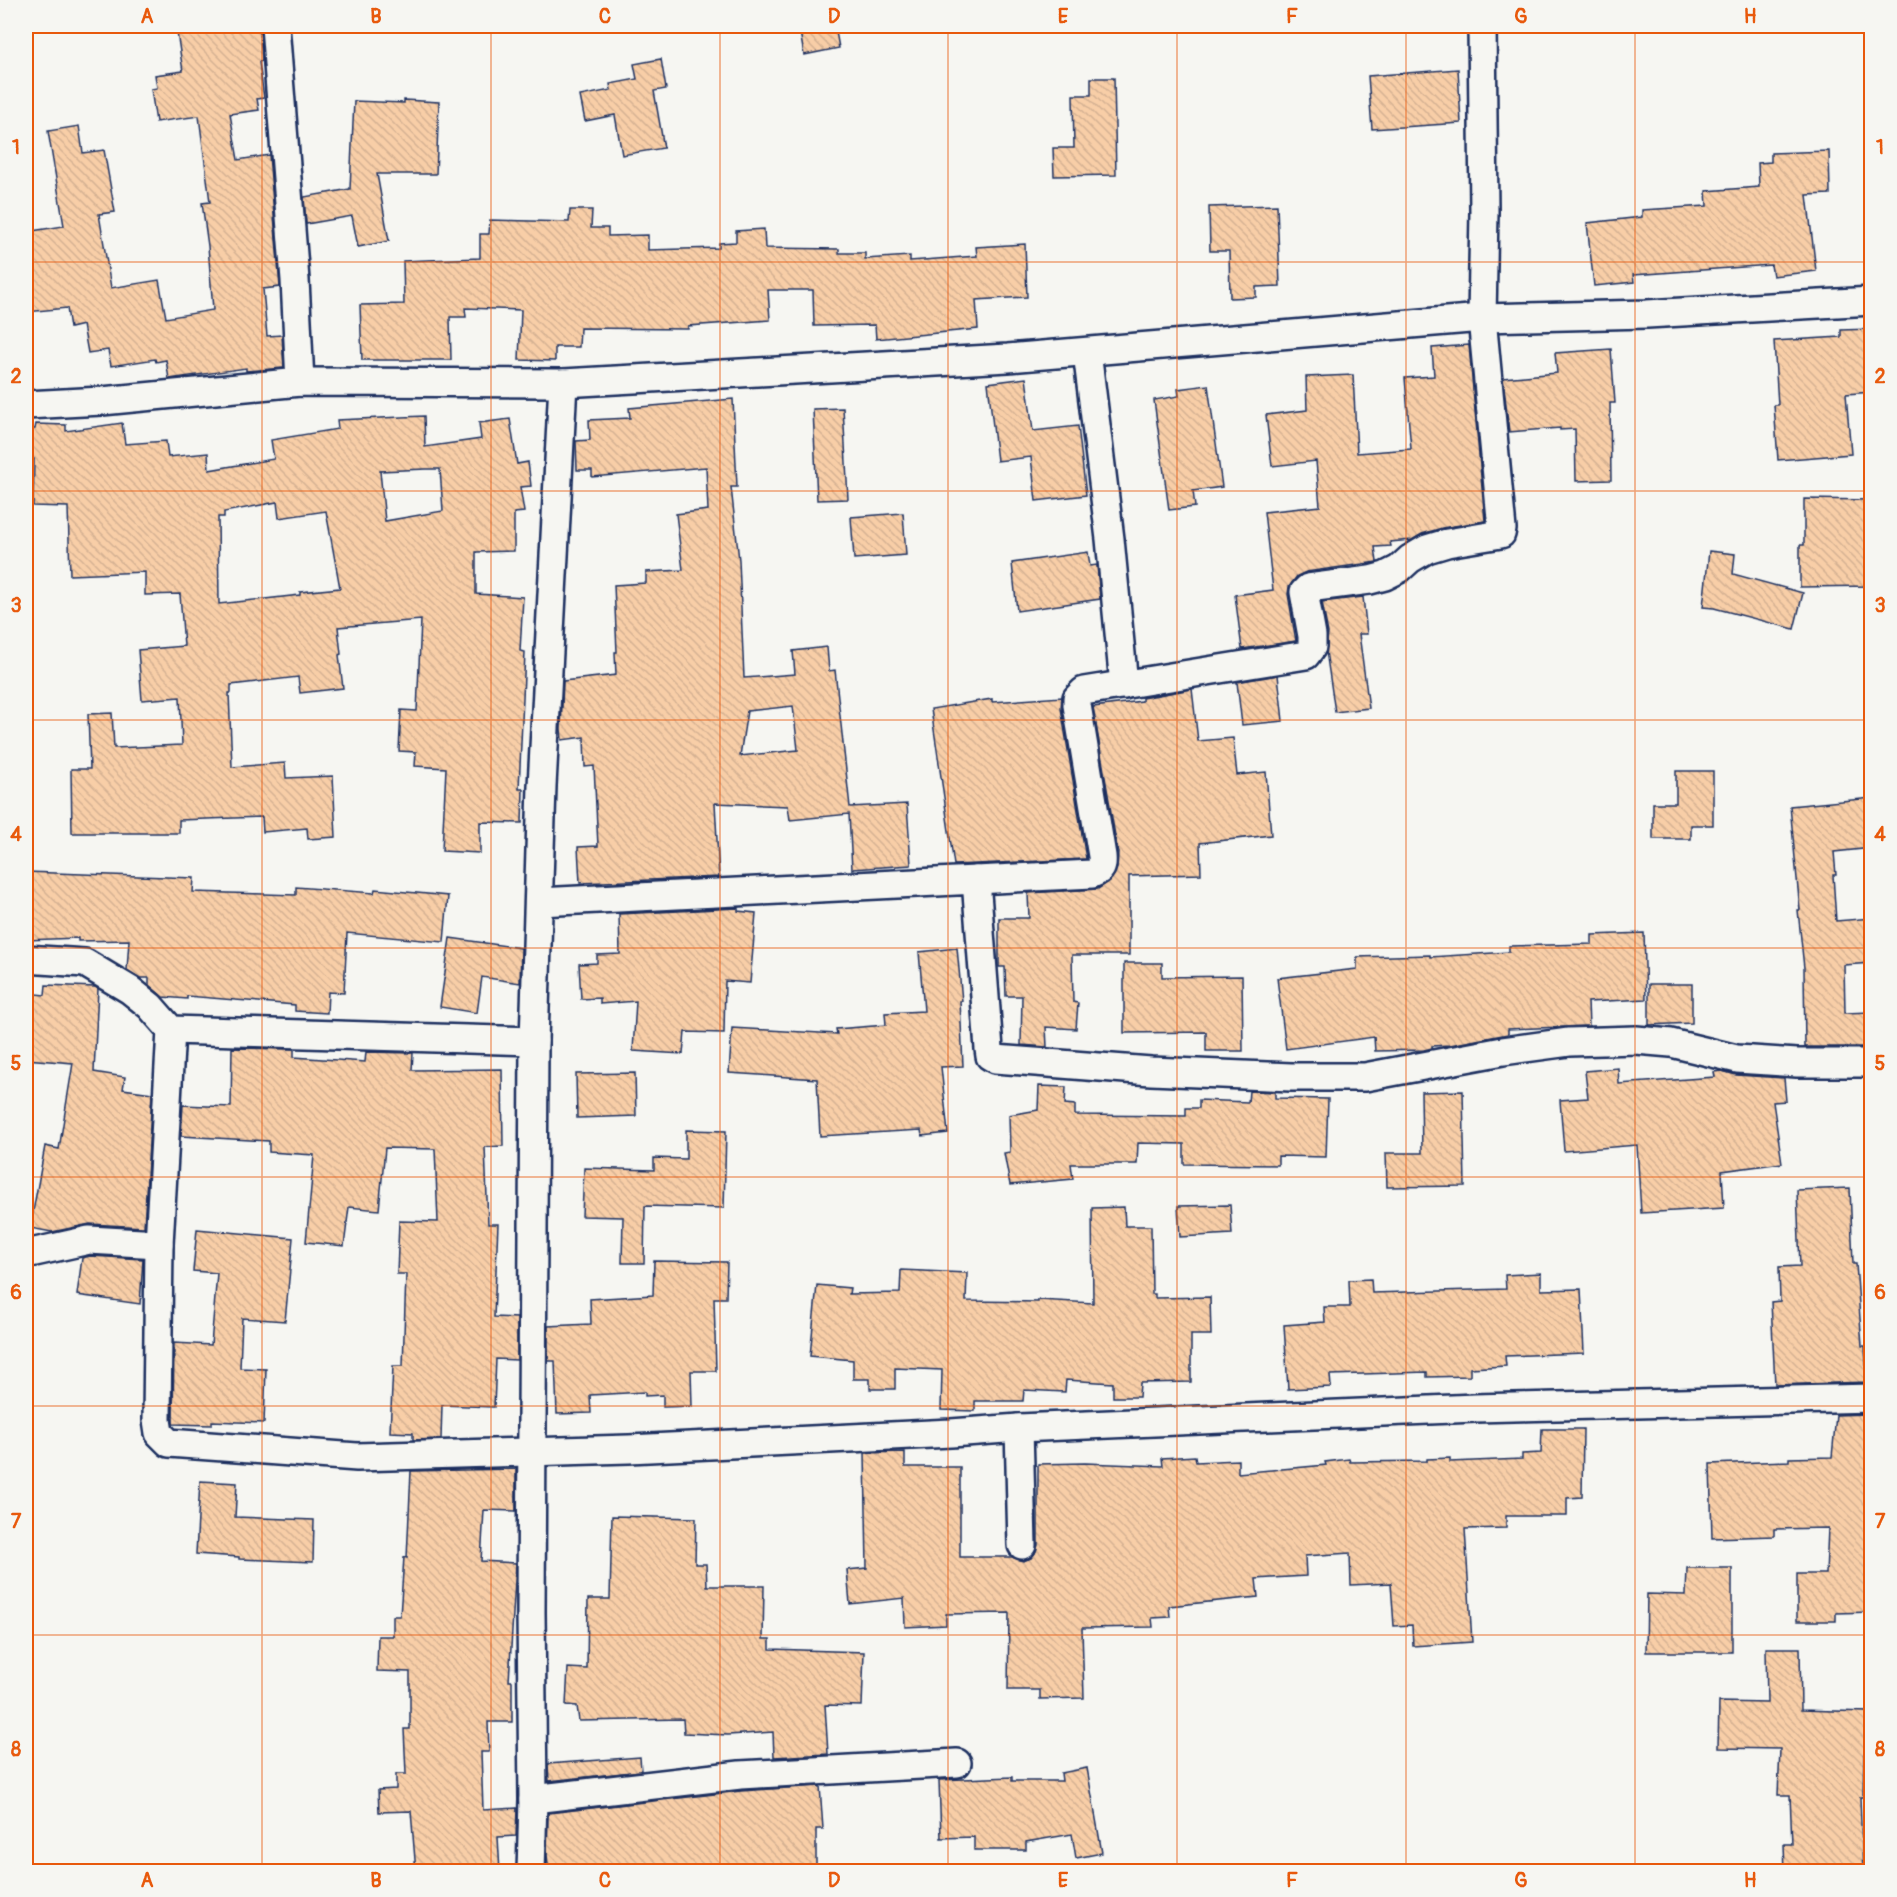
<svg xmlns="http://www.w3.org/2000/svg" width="1897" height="1897" font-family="Pangolin,sans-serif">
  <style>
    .building { fill: url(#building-back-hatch); stroke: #1b2f5e; stroke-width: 1.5; fill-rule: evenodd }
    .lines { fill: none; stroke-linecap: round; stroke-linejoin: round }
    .minor-casing { stroke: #1b2f5e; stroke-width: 32 }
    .minor { stroke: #f6f6f2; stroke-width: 27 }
    .grid { fill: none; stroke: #e8590c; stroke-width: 1.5; stroke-opacity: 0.55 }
    .neatline { fill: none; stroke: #e8590c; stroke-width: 2 }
    .grid-label { font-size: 20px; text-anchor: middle; font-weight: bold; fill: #e8590c }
  </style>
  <defs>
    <pattern id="building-back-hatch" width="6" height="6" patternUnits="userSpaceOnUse" patternTransform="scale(1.5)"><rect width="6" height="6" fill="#f8cea7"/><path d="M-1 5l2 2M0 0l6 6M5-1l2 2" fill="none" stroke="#d4b192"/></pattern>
  </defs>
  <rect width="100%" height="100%" fill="#f6f6f2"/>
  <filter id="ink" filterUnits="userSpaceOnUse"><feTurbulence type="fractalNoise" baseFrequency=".0167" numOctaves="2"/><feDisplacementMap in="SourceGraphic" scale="12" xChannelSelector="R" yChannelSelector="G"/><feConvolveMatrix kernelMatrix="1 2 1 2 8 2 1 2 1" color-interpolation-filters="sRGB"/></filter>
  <g filter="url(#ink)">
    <!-- building -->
    <g class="building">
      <polygon points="176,26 260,26 262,61 259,62 264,98 257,99 259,110 230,114 238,160 269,155 280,287 263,289 267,336 282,335 284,368 246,371 246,368 169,379 166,360 156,362 155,359 111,366 108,350 88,353 83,325 70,328 67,308 26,312 26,232 64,226 48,131 79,126 83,153 104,150 115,212 99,214 111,288 159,280 166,318 213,310 208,246 202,203 210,202 199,116 156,122 151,89 157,88 155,75 183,71"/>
      <polygon points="799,26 835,26 839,48 804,55"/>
      <polygon points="661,59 666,89 654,91 664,148 622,155 615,115 585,121 580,96 611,90 610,84 637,79 634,64"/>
      <polygon points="1458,69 1461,123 1372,129 1368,76"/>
      <polygon points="1091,78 1114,78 1116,175 1054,176 1053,148 1074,148 1073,95 1091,95"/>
      <polygon points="404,100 439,102 436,174 377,174 389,241 358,247 352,216 306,224 304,197 350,189 354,101 404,103"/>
      <polygon points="1829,151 1830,194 1807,195 1816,271 1773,276 1771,265 1633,275 1634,282 1594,286 1587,223 1642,217 1642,210 1707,206 1706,191 1759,187 1758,163 1771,162 1771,153"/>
      <polygon points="1277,205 1280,286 1256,287 1256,297 1230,298 1229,251 1210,251 1209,207"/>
      <polygon points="570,210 592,210 591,228 608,228 608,236 648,235 648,250 719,248 719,243 736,242 736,231 764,229 765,248 839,249 839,253 865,253 865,259 910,256 910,261 977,256 976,247 1025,244 1027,297 976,300 978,329 876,339 875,325 814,326 813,290 768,290 770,320 688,326 688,329 580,328 579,347 555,347 555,361 519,360 521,310 465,308 466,317 450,317 451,360 362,360 360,305 404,304 403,261 480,258 480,234 489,234 490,220 569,222"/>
      <polygon points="1872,329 1872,392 1846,394 1851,454 1778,460 1774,405 1778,405 1774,341 1841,337 1841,330"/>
      <polygon points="1469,345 1485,521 1442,528 1422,534 1412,540 1390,542 1391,546 1375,547 1377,562 1306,572 1297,576 1289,587 1288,594 1296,641 1242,649 1235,595 1273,590 1264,512 1320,506 1316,461 1272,466 1266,415 1307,410 1306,377 1353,375 1357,453 1411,449 1405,378 1434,376 1432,348"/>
      <polygon points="1611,349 1615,403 1610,403 1611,480 1576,481 1575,429 1560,430 1560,428 1509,432 1503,378 1557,373 1555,353"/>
      <polygon points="1026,378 1033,431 1078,426 1086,495 1036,501 1031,457 997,461 988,383"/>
      <polygon points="1208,385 1222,487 1193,491 1195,507 1169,510 1154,400 1179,396 1178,389"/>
      <path d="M733,399L737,487H731L739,560L744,678L795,674L793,651L827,647L829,671L835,670L850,807L907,804L911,865L852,869L849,814L790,820L788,806L715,803L719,877L580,883L578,847L598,846L594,766L585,767L584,737L562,740L561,729L563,681L616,675L615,652H617L614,585L646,583V572L683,570L676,514L708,510L706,467L592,477V470H577L576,441L590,440L589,420L630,418L629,408ZM793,706L798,750L740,756L747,711Z"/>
      <polygon points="843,408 848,499 817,500 813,409"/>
      <path d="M424,416L425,447L481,439L479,423L510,419L517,464L528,462L531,486L520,487L524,512L514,513V551L476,552V594L523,597L520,651L525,652L519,789H523L522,823L480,822V853L442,851L446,768L415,766L416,752L399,751L401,710L417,711L421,620L338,627L341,654L339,655L343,688L300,693L298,677L231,685V693H229L232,767L285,763L286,778L333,776L336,837L308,839L307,828L263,832L262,817L179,820V833H72L71,769H90L88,714L112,713L114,748L182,745L180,697L142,700L138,650L184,646L180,594L145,595V572L70,575L68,507L33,506L34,459H26V429H35L36,424L66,425V431L122,423L125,444L166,441L168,457L208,453L209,470L274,459L271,440L338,429L337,420ZM426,469H440L443,511L385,521L380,471ZM277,502L279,518L326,511L340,588L300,592V595L219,604L218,517H224V512Z"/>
      <polygon points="1804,499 1872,500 1872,586 1800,587 1800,545 1804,545"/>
      <polygon points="903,513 906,555 854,559 851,517"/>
      <polygon points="1709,551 1735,554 1733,574 1803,593 1794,629 1714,608 1703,607"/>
      <polygon points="1088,552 1090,566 1097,565 1100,599 1017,611 1012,563"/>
      <polygon points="1363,597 1367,634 1359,634 1369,708 1335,712 1326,651 1328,633 1322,602"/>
      <polygon points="1278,675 1283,721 1242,725 1237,682"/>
      <polygon points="1192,689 1198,741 1233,738 1237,775 1266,772 1271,835 1200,843 1201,874 1129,876 1129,955 1072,955 1073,1002 1078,1003 1076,1029 1046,1027 1047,1047 1021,1045 1022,996 1006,996 1005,967 999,967 999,918 1029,918 1028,893 1098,889 1110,881 1117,868 1118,853 1093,707 1142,701 1142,698"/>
      <polygon points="1062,697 1061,708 1086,859 954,865 931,709 992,699 992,702"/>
      <polygon points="1676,771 1713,771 1713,825 1691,825 1691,839 1653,839 1653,803 1676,803"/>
      <polygon points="1872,798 1872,848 1834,852 1836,875 1833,875 1836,921 1872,918 1872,963 1844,965 1845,1013 1872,1012 1872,1047 1805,1047 1804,968 1798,910 1800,910 1790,806"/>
      <polygon points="26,872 194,878 193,892 296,895 296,887 374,893 375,889 448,896 444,942 347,933 344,993 328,992 327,1013 295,1011 295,1005 187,996 187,999 163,997 149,985 149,978 140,978 127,970 129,940 78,941 78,938 26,940"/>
      <polygon points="738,908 738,911 756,913 750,983 725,981 724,1033 685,1032 683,1054 633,1051 636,1001 600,1004 600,998 581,999 579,964 597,963 597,955 620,954 619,914"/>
      <polygon points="1644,933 1646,999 1588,1002 1589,1026 1508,1029 1508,1034 1450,1045 1432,1046 1432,1048 1424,1050 1375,1051 1374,1037 1286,1049 1277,978 1357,969 1357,957 1430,955 1430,957 1509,952 1509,946 1592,944 1592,935"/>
      <polygon points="450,938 521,948 520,983 482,977 477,1013 440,1007"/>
      <polygon points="957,948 962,1001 960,1001 963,1066 941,1067 948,1133 922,1136 921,1130 820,1136 817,1079 729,1073 732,1028 837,1034 836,1029 886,1025 885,1013 924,1011 919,952"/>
      <polygon points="1124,963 1162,963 1162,977 1242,976 1243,1051 1206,1051 1206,1032 1124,1033"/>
      <polygon points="1649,984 1692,984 1692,1023 1649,1025"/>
      <polygon points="46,985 95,987 98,989 94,1072 125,1077 123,1089 152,1093 144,1227 90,1224 52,1232 30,1228 45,1146 59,1149 73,1063 26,1059 26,993 45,995"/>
      <polygon points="232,1048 294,1049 294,1057 365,1062 366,1052 413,1053 412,1070 502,1069 503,1146 485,1147 488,1224 498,1224 494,1317 517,1318 517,1360 496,1359 494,1407 442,1405 441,1439 413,1440 413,1433 390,1432 393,1366 403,1366 406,1274 397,1274 399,1221 438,1222 435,1149 385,1148 379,1210 349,1207 344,1246 306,1242 314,1155 269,1152 269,1141 181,1136 183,1105 231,1107"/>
      <polygon points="1618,1068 1619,1084 1715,1077 1714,1072 1722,1071 1736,1075 1784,1078 1786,1101 1773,1102 1782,1163 1722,1171 1724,1208 1641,1213 1637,1145 1564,1151 1560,1100 1588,1098 1585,1071"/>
      <polygon points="635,1073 636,1116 577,1118 576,1074"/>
      <polygon points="1039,1086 1066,1087 1065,1104 1075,1105 1075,1115 1186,1116 1186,1108 1199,1108 1199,1100 1248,1102 1249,1091 1275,1092 1275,1098 1328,1099 1326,1157 1278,1156 1278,1165 1184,1164 1184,1144 1138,1143 1137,1164 1071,1164 1073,1179 1010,1185 1004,1153 1010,1152 1009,1115 1038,1110"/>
      <polygon points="1463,1091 1465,1186 1387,1187 1386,1153 1422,1153 1421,1092"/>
      <polygon points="686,1130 726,1131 724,1208 645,1206 644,1263 622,1263 623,1217 582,1216 584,1168 654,1170 654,1158 686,1159"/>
      <polygon points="1850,1188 1853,1264 1856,1264 1862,1346 1865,1346 1867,1382 1775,1385 1771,1302 1780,1301 1779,1267 1800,1266 1797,1190"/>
      <polygon points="1230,1205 1232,1234 1180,1237 1178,1206"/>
      <polygon points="1124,1207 1125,1226 1151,1226 1152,1294 1155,1294 1155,1298 1210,1297 1211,1335 1191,1335 1191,1382 1140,1383 1139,1397 1113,1397 1113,1383 1066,1380 1065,1392 1024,1390 1023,1401 975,1401 975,1411 941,1410 942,1370 895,1368 895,1389 870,1389 870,1379 853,1379 853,1360 810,1356 817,1285 850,1288 849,1294 900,1293 901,1270 967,1273 966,1301 1038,1302 1038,1300 1093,1303 1092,1208"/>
      <polygon points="197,1229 293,1238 285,1321 242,1318 240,1368 266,1369 264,1423 212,1421 212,1425 173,1424 174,1343 211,1345 217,1273 193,1271"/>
      <polygon points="90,1256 143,1259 140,1304 77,1295 82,1258"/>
      <polygon points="654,1261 727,1262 726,1298 714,1298 716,1371 691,1371 692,1406 663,1407 663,1395 645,1396 645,1392 590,1395 591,1413 557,1414 555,1361 548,1361 548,1326 591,1324 590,1299 653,1295"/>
      <polygon points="1541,1273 1541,1290 1581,1289 1584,1353 1505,1356 1506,1366 1470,1368 1470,1376 1427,1377 1427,1372 1330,1375 1331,1387 1288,1389 1284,1325 1325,1322 1324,1307 1350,1307 1349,1280 1371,1279 1372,1293 1506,1289 1505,1275"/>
      <polygon points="1868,1414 1868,1417 1872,1417 1872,1612 1836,1613 1836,1621 1797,1621 1797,1574 1826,1574 1828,1528 1774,1529 1774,1536 1712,1538 1710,1464 1789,1461 1789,1458 1832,1457 1836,1415"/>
      <polygon points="1542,1429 1583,1429 1582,1497 1567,1498 1567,1516 1506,1516 1506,1528 1465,1529 1472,1642 1413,1646 1412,1625 1394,1626 1391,1583 1351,1585 1350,1553 1305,1556 1306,1576 1256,1579 1258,1597 1169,1606 1170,1617 1152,1618 1153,1627 1082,1628 1084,1698 1040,1699 1040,1690 1008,1690 1009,1613 946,1614 946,1625 905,1627 904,1598 850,1604 847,1570 867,1568 865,1453 905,1452 905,1467 960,1467 960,1557 1012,1557 1023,1561 1031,1558 1035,1553 1038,1545 1038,1464 1085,1463 1163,1466 1162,1458 1195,1456 1196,1462 1238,1460 1238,1473 1326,1465 1325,1462 1349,1459 1350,1462 1427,1461 1427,1459 1450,1458 1450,1462 1522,1459 1522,1454 1541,1453"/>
      <polygon points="516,1469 516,1511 484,1510 481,1561 516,1563 509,1681 512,1681 512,1722 488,1722 489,1752 481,1752 483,1810 517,1808 516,1836 498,1837 500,1872 416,1872 411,1811 379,1812 378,1790 396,1789 396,1774 406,1774 404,1729 410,1729 410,1672 377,1671 378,1636 393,1636 393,1616 400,1616 404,1557 407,1558 411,1471"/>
      <polygon points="200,1481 237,1483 235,1517 314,1520 313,1562 239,1559 239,1557 196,1554"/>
      <polygon points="612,1516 696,1518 695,1564 706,1564 707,1586 764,1586 763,1639 770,1639 770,1649 864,1652 862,1706 825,1705 828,1754 774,1757 773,1732 728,1735 684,1733 683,1719 579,1721 577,1706 566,1705 568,1668 587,1669 588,1599 610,1599"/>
      <polygon points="1687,1568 1732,1568 1732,1652 1646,1652 1647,1594 1686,1595"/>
      <polygon points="1766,1648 1800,1648 1801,1710 1868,1712 1867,1754 1864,1754 1863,1797 1860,1797 1863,1872 1785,1872 1784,1844 1792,1844 1790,1795 1778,1795 1780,1749 1718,1748 1719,1702 1767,1703"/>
      <polygon points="640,1757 641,1771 549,1781 548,1764"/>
      <polygon points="1087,1768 1102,1853 1076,1858 1072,1834 1026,1842 1026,1850 974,1850 974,1837 941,1838 939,1780 1012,1777 1012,1781 1062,1781 1061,1773"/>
      <polygon points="820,1786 823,1829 816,1829 816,1872 549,1872 547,1855 548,1813 741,1791"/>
    </g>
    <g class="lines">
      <!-- minor casing -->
      <g class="minor-casing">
        <g id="minor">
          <polyline points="275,26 295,280 300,382"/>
          <polyline points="1087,352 1110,539 1124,685"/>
          <polyline points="26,405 102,401 300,382 563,383 1008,358 1482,318 1647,314 1872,301"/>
          <path d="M976,880L1092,874C1102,870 1103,867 1102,856L1077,705V698L1084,691L1306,655L1312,647V636L1304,592L1308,588L1370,580L1385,576L1399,569L1410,559L1427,549L1447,543L1501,534L1502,529L1482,318L1484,212L1482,26"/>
          <polyline points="539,902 976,880 989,1049 990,1056 995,1059 1151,1071 1291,1077 1365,1077 1503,1051 1569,1042 1636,1040 1671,1043 1737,1059 1797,1063 1872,1063"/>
          <polyline points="26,959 85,963 130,990 150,1006 171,1030 534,1041"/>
          <polyline points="171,1030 159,1244 157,1420 159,1433 169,1443 357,1457 629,1449 951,1433 1019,1428 1475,1408 1872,1398"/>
          <polyline points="26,1254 89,1240 159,1244"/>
          <polyline points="1019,1428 1022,1545"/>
          <polyline points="533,1799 740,1775 957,1763"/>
          <polyline points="531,1872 533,1799 531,1612 534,1041 542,786 563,383"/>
        </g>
      </g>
      <!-- minor -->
      <use href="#minor" class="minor"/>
    </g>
  </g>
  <!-- grid -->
  <path class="grid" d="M262,26V1872M491,26V1872M720,26V1872M948,26V1872M1177,26V1872M1406,26V1872M1635,26V1872M26,262H1872M26,491H1872M26,720H1872M26,948H1872M26,1177H1872M26,1406H1872M26,1635H1872"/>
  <!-- margin -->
  <rect width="1897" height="1897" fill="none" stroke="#f6f6f2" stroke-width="66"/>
  <rect x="33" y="33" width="1831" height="1831" class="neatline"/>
  <g class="grid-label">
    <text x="147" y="23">A</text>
    <text x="376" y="23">B</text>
    <text x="605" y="23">C</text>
    <text x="834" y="23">D</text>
    <text x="1063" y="23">E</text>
    <text x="1292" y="23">F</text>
    <text x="1521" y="23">G</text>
    <text x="1750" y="23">H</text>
    <text x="16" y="154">1</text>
    <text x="1880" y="154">1</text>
    <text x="16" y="383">2</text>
    <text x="1880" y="383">2</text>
    <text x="16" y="612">3</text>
    <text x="1880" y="612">3</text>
    <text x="16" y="841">4</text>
    <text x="1880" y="841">4</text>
    <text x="16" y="1070">5</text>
    <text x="1880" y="1070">5</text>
    <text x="16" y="1299">6</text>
    <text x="1880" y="1299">6</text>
    <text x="16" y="1528">7</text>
    <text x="1880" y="1528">7</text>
    <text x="16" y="1756">8</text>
    <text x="1880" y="1756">8</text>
    <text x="147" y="1887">A</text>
    <text x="376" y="1887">B</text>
    <text x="605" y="1887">C</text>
    <text x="834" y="1887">D</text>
    <text x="1063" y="1887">E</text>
    <text x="1292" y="1887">F</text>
    <text x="1521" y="1887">G</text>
    <text x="1750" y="1887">H</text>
  </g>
</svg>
